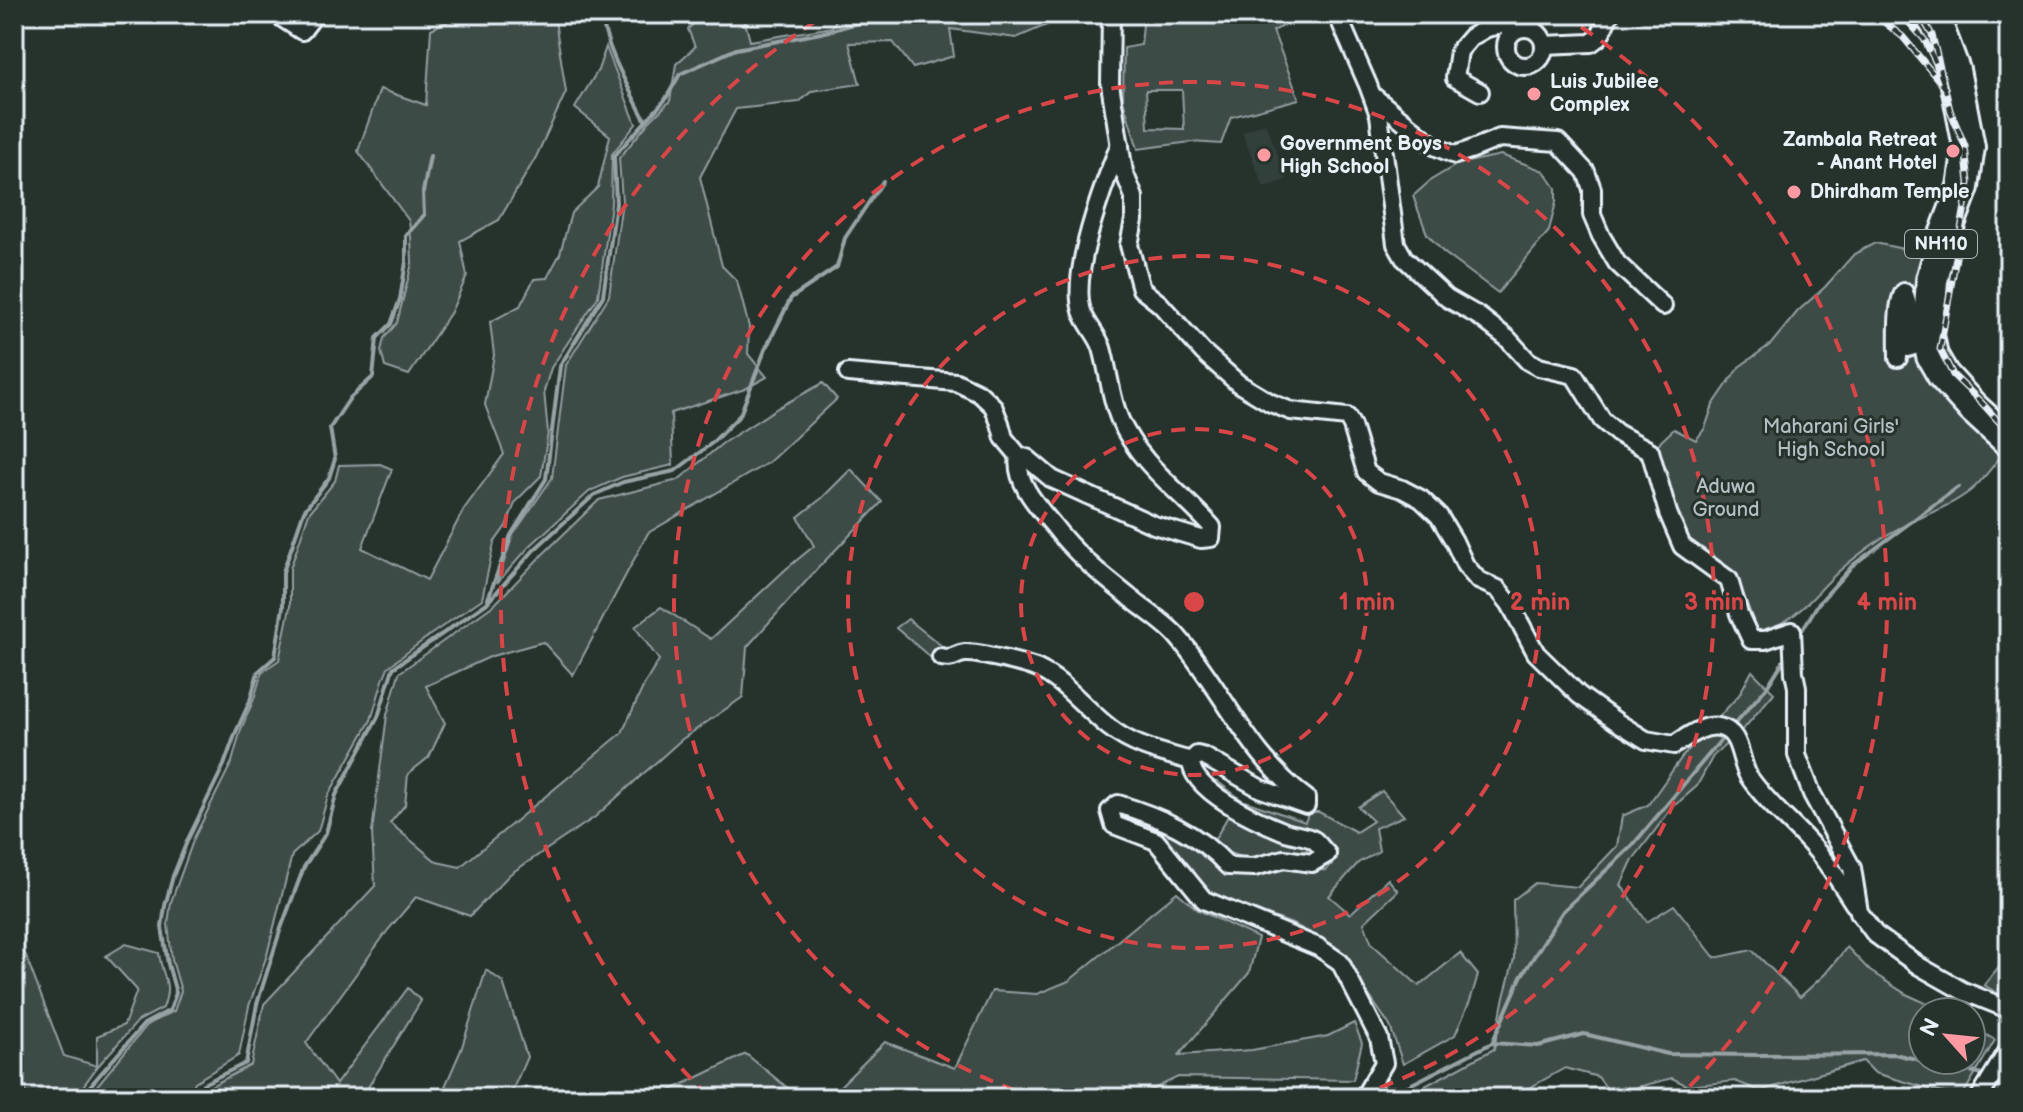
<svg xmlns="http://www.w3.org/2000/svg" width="2023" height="1112" font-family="'Balsamiq Sans',sans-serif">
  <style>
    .built { fill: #333f3a }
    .green { fill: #3e4b47; stroke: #939ea0; stroke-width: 2; fill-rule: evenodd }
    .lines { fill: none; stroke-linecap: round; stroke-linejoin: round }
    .stream { stroke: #98a3a5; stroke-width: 4 }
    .street-casing { stroke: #e8f1f8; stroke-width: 22 }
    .highway-casing { stroke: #e8f1f8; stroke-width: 36 }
    .street { stroke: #26332d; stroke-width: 16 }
    .highway { stroke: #26332d; stroke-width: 30 }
    .rail-casing { stroke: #e8f1f8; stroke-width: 7 }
    .rail { stroke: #26332d; stroke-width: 4; stroke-dasharray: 12; stroke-linecap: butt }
    .ring { fill: none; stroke: #d94647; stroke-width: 4; stroke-dasharray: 14 10 }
    .poi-dot { fill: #ff9aa2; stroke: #26332d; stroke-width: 3 }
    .labels { text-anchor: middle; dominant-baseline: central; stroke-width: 6; stroke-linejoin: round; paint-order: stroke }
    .shield { fill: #26332d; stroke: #aeb8bb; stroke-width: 2 }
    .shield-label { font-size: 18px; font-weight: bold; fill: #e8f1f8 }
    .poi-label { font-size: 20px; font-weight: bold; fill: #e8f1f8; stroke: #26332d; text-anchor: start }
    .park-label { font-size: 20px; fill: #b5bfc3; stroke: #26332d }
    .centre { fill: #d94647; stroke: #26332d; stroke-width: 4 }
    .ring-label { font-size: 24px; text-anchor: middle; font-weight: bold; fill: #d94647; stroke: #26332d; stroke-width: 6; stroke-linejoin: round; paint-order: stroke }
  </style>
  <rect width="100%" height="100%" fill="#26332d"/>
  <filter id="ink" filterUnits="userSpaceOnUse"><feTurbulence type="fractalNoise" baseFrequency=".0125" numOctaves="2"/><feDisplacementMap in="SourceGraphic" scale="16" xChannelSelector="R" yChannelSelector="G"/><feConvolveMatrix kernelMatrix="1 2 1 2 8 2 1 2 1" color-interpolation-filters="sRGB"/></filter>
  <g filter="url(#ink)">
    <!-- built -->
    <polygon class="built" points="1265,123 1287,179 1264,188 1242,132"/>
    <!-- green -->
    <g class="green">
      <polygon points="459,14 554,14 566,92 536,157 499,220 460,241 467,276 451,312 409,375 385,367 381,351 384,338 397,323 412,263 411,238 409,221 358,151 380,89 426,105 431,29 453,19"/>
      <polygon points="703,14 743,14 750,41 832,27 839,14 1068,14 1068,16 1016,38 950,29 954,56 913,68 893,42 849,43 860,84 812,91 799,102 736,109 700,177 722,266 737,281 749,327 748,354 767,377 745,389 671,413 673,465 622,477 590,491 530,546 497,583 513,535 552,478 566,365 609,296 622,201 619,158 649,122 670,101 676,64 695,47 688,29"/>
      <path d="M1144,14H1288L1291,22L1273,31L1299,99L1231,117L1221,144L1191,142L1138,149L1123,100L1124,48L1141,45ZM1146,90H1182L1184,129L1148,128Z"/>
      <polygon points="606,47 636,124 612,154 611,204 598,297 551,368 544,391 548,433 541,476 516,501 506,526 494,543 482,599 430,635 388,667 383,680 371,720 328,796 318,831 292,855 267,955 249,1006 239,1055 195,1082 189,1098 96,1098 95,1088 147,1025 174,1011 181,991 172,960 168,924 171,902 194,838 232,762 241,729 254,699 262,672 279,660 290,607 290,569 309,513 335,481 339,465 380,464 392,469 362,548 427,580 464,509 504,454 485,405 494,355 490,322 520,306 534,279 547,278 560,254 571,213 598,187 610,136 575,108 598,70"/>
      <polygon points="1501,155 1544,171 1556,188 1556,202 1549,231 1498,293 1443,252 1427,234 1413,196 1431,180 1458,164"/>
      <path d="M1875,243L1927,254L1923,348L2003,454C1992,466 1983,481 1970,491C1943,512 1907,520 1879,540C1864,551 1848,562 1835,575C1810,599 1794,625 1757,631L1745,598L1732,575L1686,541L1664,480L1657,445L1674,429L1696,440L1705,428L1713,405L1739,367L1771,344L1798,311L1825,287L1854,254Z"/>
      <polygon points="823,383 837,399 769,462 648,533 573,675 543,642 492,656 426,686 445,723 429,757 408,774 405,805 390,823 437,862 460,867 622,733 644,685 659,660 635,627 661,607 711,639 786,569 814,546 798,517 822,498 851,469 882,502 819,567 747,647 743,697 681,740 595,817 510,874 470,916 416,897 388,930 306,1043 336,1084 408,988 421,1001 367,1089 379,1098 203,1098 209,1087 251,1065 264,1004 375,886 372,832 387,715 399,673 495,604 540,557 599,500 678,480 723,443 779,407"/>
      <polygon points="908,619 943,647 930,657 896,628"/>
      <polygon points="1752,671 1774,693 1746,726 1713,756 1697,786 1672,808 1632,861 1621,885 1647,922 1674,905 1715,958 1752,950 1800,997 1826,973 1847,947 1870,971 1906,994 1945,1012 1923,1012 1923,1060 1971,1060 1971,1026 1995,1040 1961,1098 1875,1073 1863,1061 1760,1091 1735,1081 1688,1086 1672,1078 1611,1094 1598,1077 1565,1068 1511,1098 1382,1098 1385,1094 1414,1092 1494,1049 1503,1001 1514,959 1513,900 1535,883 1578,887 1617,846 1622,816 1648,805 1682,757 1739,695"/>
      <polygon points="1207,782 1218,782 1242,800 1305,822 1309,812 1319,812 1356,832 1373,821 1358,807 1382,791 1404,816 1375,828 1379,851 1358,863 1329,896 1350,914 1388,879 1398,891 1364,923 1372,944 1419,986 1460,953 1478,975 1470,1001 1455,1035 1403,1064 1390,1026 1335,946 1295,925 1224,899 1202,886 1155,833 1118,816 1122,810 1167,827 1229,874 1257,875 1283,868 1310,871 1326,870 1337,859 1318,835 1243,809"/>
      <polygon points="1228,816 1257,830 1290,838 1313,847 1298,854 1279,852 1249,859 1229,853 1214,841"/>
      <polygon points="1177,892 1198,910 1258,938 1249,973 1179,1055 1252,1050 1328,1036 1354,1023 1362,1043 1353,1080 1178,1077 1135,1098 828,1098 885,1042 955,1068 992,991 1037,994 1069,981"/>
      <path d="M16,930L64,1056L97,1066V1036L124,1025L137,990L106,956L126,944L159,953C162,979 173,981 163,1008L138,1021L98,1066L84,1085L86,1098H27L14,1046V931Z"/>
      <polygon points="2005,959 2009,961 2009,1000 1984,985"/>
      <polygon points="486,970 503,982 527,1057 509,1098 440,1098 461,1050"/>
      <polygon points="746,1054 800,1098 654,1098 665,1093"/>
      <polygon points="2009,1059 2009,1098 1985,1098"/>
    </g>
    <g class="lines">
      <!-- stream -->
      <g class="stream">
        <path d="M601,14C607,52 628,86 645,120"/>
        <polyline points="488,599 511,535 546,479 560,366 603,296 616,204 614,156 665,100 680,74 736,49 821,33 872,19 916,14"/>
        <polyline points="1798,637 1818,604 1853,565 1958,487"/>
        <polyline points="1732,727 1767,687 1787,655"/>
        <polyline points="1492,1043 1538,1046 1584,1034 1668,1054 1757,1055 1894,1054 1987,1075"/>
        <polyline points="1996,1077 2009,1080"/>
        <polyline points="1375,1088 1406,1087 1492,1043 1521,977 1563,911 1632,846 1726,734"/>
        <polyline points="91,1098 90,1086 144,1024 170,1010 176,993 168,964 162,927 165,906 173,876 188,839 224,765 236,732 250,701 258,672 275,657 283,607 283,572 304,511 329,478 335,459 330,428 350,398 373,377 377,338 391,324 400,299 406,262 406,236 424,215 423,192 430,156"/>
        <polyline points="196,1098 203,1084 246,1063 257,1004 280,931 304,867 326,833 336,795 378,717 393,668 487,603 534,550 594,495 623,482 675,471 712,443 740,415 765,350 791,298 837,267 845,238 883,181"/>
        <polyline points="1173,1098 1177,1096 1362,1089"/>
      </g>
      <!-- street casing -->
      <g class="street-casing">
        <g id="street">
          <polyline points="276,14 302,31 315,14"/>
          <path d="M1111,14L1110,84L1124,172L1134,197V220L1129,245L1141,289L1160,304L1203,352L1239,384L1271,403L1291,411L1347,417L1352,426L1366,472L1379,482L1402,489L1421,499L1439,516L1454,541L1465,565L1478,580L1498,589L1510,604L1536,653L1579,695L1617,722L1646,740L1674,745C1687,737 1703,724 1719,727C1742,731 1739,762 1749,777C1767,804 1794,824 1815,849C1830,866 1842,885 1854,904"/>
          <polyline points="1337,14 1368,85 1379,115 1396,244 1404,258 1447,298 1480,317 1507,338 1528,361 1539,367 1574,375 1602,420 1617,433 1650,451 1668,513 1682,546 1729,580 1739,614 1751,640 1765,640 1792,631 1794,673 1797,687 1797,755 1812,794 1852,868 1859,912 1875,934 1919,966 1963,991 2003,1007 2009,1014"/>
          <circle cx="1525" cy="47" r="19"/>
          <polyline points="1544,45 1591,43 1599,37 1610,14"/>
          <polyline points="1480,92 1455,78 1459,51 1471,37 1487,28 1505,24 1518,29"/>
          <polyline points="1373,96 1434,146 1455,155 1470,150 1500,138 1558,142 1586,172 1592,189 1592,215 1601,236 1617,263 1663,306"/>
          <path d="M1120,144C1105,181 1070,272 1082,311C1086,324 1098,335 1102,348C1109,372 1110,397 1120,420C1140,465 1181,492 1212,527L1211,538L1201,539L1154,525L1052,479L1027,458L1019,456C1014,481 1038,507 1053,525C1077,557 1108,580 1138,604C1151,614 1166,624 1176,635C1222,687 1248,756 1306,798V805L1261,789L1205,757L1197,755L1191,761C1191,791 1258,821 1283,831C1292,835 1305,835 1314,840C1318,843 1323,850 1327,854L1312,863L1284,859L1254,867L1228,866C1198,833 1160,817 1118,804L1110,811L1114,825L1156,841L1204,900L1318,947L1340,962L1379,1038L1384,1063L1363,1098"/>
          <path d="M1898,358C1898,342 1896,303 1904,292C1913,316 1905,326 1908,348L1917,345L1920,326"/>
          <polyline points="848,373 956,382 979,393 993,406 1000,423 1004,438 1019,456"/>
          <path d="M941,657C955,660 954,654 965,653C977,652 1026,664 1038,669C1066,682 1086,710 1110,728C1134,747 1163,753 1191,761"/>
          <polyline points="1979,1098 2009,1049"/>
        </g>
      </g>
      <!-- highway casing -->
      <g class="highway-casing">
        <polyline id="highway" points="1930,14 1937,25 1954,70 1969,147 1963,187 1943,240 1932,280 1928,335 1932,356 1943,375 1973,408 2009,441"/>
      </g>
      <!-- street -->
      <use href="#street" class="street"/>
      <!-- highway -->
      <use href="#highway" class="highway"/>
      <!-- rail casing -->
      <g class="rail-casing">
        <g id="rail">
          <polyline points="1874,14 1903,37 1945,88 1950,110 1965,146 1969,183 1940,349 1953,375 1981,402 2009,433"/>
          <polyline points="1901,14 1924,39 1936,63 1945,88 1932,35 1920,14"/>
        </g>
      </g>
      <!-- rail -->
      <use href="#rail" class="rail"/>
    </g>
  </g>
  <!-- distance rings -->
  <g class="ring">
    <circle cx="1194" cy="602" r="173"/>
    <circle cx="1194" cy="602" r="346"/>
    <path d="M1038 1098A520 520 0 1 1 1350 1098"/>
    <path d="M708 1096A693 693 0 0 1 827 14M1561 14A693 693 0 0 1 1680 1096"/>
  </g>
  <!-- markers -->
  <g class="poi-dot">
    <circle cx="1534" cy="94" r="8"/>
    <circle cx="1953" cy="151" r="8"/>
    <circle cx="1264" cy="155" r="8"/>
    <circle cx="1794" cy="192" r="8"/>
  </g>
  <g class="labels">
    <!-- shield labels -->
    <rect class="shield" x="1905" y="230" width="72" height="28" rx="6"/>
    <g class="shield-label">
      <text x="1941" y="244">NH110</text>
    </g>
    <!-- poi labels -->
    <g class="poi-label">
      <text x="1550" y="82">Luis Jubilee<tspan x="1550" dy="23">Complex</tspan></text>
      <text x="1937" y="140" text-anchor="end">Zambala Retreat<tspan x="1937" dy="23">- Anant Hotel</tspan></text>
      <text x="1280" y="144">Government Boys<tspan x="1280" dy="23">High School</tspan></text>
      <text x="1810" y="192">Dhirdham Temple</text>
    </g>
    <!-- park labels -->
    <g class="park-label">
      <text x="1831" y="427">Maharani Girls'<tspan x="1831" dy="23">High School</tspan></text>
      <text x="1726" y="487">Aduwa<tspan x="1726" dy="23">Ground</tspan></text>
    </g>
  </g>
  <circle cx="1194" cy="602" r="12" class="centre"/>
  <g class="ring-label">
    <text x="1367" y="610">1 min</text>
    <text x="1540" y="610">2 min</text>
    <text x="1714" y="610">3 min</text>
    <text x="1887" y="610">4 min</text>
  </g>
  <!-- margin -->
  <rect width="2023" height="1112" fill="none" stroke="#26332d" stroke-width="48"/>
  <rect x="24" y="24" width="1975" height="1064" fill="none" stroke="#e8f1f8" stroke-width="3" filter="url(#ink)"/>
  <!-- north arrow -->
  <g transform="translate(1947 1036) rotate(297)"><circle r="38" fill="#26332d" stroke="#747f7e" stroke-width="2"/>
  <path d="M0-6L14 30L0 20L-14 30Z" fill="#ff9aa2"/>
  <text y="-12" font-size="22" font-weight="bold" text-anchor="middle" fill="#e8f1f8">N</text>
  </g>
</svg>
